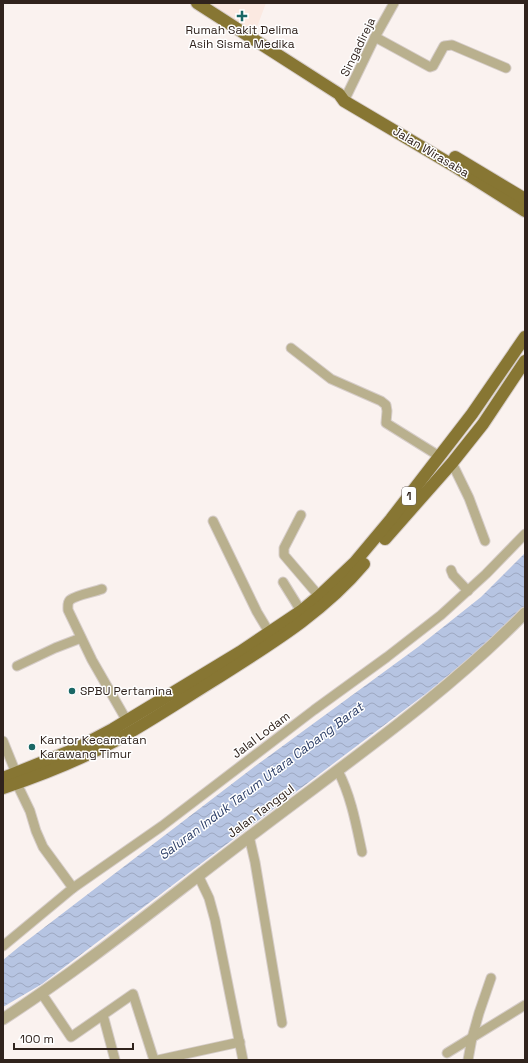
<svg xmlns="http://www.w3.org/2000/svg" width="528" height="1063" font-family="'Space Grotesk',sans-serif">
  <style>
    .built { fill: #fbe9e1 }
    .water { fill: url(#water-waves) }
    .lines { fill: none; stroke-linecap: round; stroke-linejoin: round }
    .minor-casing { stroke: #d6cdc9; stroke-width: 11 }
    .tertiary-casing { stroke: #d6cdc9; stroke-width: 13 }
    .primary-casing { stroke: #d6cdc9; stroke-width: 14 }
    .minor { stroke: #b9b08e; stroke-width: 9 }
    .tertiary { stroke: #b9b08e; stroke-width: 11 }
    .primary { stroke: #877633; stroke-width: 12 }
    .poi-dot { fill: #1a6765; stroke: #fff; stroke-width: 1.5 }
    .labels { text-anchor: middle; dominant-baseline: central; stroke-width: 3; stroke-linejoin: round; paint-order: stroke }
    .shield { fill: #fff; stroke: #6e6561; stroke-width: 1 }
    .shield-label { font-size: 11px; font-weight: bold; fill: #30231d }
    .poi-label { font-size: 12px; fill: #30231d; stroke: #fff; text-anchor: start }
    .street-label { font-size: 12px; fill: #30231d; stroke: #fff }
    .water-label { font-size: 13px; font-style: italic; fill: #2d3f68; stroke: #fff }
  </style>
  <defs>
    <pattern id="water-waves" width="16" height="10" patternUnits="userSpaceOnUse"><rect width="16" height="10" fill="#b6c4e2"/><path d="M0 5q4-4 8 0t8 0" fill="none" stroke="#9da8c1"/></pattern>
  </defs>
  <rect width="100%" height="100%" fill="#faf2ef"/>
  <!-- built -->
  <polygon class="built" points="203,3 266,3 254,35"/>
  <!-- water -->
  <polygon class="water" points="525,553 525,608 498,634 428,692 42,984 3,1007 3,960 20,946 254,767 418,647 481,597"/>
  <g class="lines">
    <!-- minor casing -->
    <g class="minor-casing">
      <g id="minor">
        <polyline points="375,37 430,67 433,66 444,46 452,45 506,68"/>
        <polyline points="344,101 375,37 394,3"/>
        <polyline points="291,348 331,379 381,401 386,405 387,411 386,423 439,456"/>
        <polyline points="452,463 469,498 485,541"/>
        <polyline points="301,515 284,548 284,555 319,596"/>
        <polyline points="213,521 257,612 269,632"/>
        <polyline points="451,570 453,575 468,591"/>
        <polyline points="283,582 301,611"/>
        <path d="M102,589C94,592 76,595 70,600C67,603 68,606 68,610L92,660L127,721"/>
        <polyline points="17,666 55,648 81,638"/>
        <polyline points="3,741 16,773"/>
        <path d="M338,771C351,796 356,824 362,852"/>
        <polyline points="17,784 30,811 36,831 43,847 73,888"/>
        <polyline points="249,836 255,862 282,1023"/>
        <polyline points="198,875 209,898 215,920 243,1060"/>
        <polyline points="3,946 73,888 162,826 314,710 387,657 441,615 486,574 525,534"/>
        <polyline points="42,994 71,1037 133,994 154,1060"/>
        <polyline points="103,1015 115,1060"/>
        <polyline points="447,1053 525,1005"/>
        <polyline points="158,1060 240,1042"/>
        <polyline points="468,1060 472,1038 479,1013 491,978"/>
      </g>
    </g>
    <!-- tertiary casing -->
    <g class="tertiary-casing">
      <path id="tertiary" d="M3,1019C88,964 168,898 249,837C343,765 442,698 525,613"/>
    </g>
    <!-- primary casing -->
    <g class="primary-casing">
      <g id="primary">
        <polyline points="197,3 339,94 344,101 454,166 525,211"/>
        <polyline points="455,157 525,199"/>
        <polyline points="385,539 452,463 483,424 525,361"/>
        <polyline points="3,778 75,749 113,729 240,652 301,611 319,596 355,562 391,519 472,414 525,337"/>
        <path d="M3,788C39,776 81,759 115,741C149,722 182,700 216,679C269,645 323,613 364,564"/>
      </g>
    </g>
    <!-- minor -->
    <use href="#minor" class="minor"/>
    <!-- tertiary -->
    <use href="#tertiary" class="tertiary"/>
    <!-- primary -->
    <use href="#primary" class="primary"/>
  </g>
  <!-- markers -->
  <g class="poi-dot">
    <path d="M240 10h4v4h4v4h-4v4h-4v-4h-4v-4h4z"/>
    <circle cx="72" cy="691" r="4"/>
    <circle cx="32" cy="747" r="4"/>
  </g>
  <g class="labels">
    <!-- shield labels -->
    <rect class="shield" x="402" y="487" width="14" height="18" rx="3"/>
    <g class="shield-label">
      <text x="409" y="496">1</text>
    </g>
    <!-- poi labels -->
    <g class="poi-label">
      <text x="242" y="30" text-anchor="middle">Rumah Sakit Delima<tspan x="242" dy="14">Asih Sisma Medika</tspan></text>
      <text x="80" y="691">SPBU Pertamina</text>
      <text x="40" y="740">Kantor Kecamatan<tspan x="40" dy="14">Karawang Timur</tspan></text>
    </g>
    <!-- street labels -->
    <g class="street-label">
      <text transform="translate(358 47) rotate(-64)">Singadireja</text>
      <text transform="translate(431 152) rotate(31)">Jalan Wirasaba</text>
      <text transform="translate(261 735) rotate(-37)">Jalal Lodam</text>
      <text transform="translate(261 811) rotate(-37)">Jalan Tanggul</text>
    </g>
    <!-- water labels -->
    <g class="water-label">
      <text transform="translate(261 781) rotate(-37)">Saluran Induk Tarum Utara Cabang Barat</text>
    </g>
  </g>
  <!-- border -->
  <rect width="528" height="1063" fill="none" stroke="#30231d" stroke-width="8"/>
  <!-- scale -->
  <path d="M14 1043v6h119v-6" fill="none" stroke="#30231d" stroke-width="2"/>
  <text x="20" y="1043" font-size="12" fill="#30231d" stroke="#ffffff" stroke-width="3" paint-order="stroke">100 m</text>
</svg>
